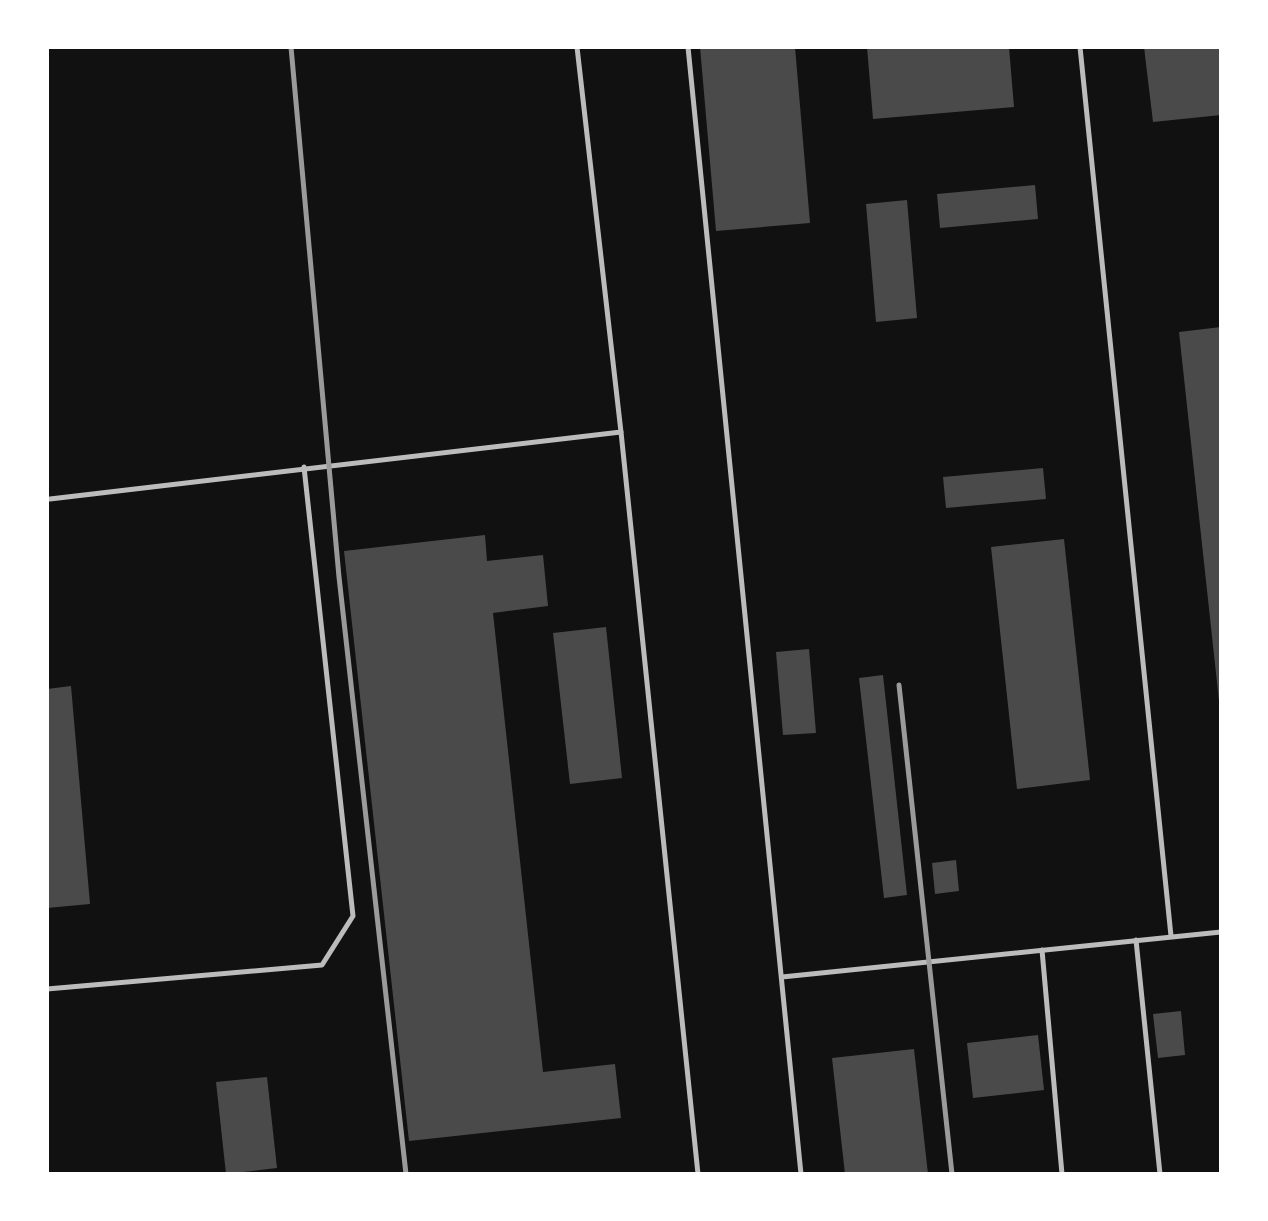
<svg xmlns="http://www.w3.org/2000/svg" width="1268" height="1221" font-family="Inter,sans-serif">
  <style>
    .building { fill: #4a4a4a }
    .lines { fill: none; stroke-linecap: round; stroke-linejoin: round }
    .service { stroke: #bcbcbc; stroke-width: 5 }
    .rail { stroke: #9a9a9a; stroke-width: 5 }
  </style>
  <rect width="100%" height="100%" fill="#111"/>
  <!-- building -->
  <g class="building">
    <polygon points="700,47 795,47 810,223 716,231"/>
    <polygon points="867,47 1009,47 1014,107 873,119"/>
    <polygon points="1144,47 1221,47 1221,115 1153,122"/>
    <polygon points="1035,185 1038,219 940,228 937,194"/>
    <polygon points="907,200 917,318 876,322 866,204"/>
    <polygon points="1221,327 1221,701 1219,701 1179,332"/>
    <polygon points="1043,468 1046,499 946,508 943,477"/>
    <polygon points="485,535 487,561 543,555 548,606 493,613 543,1072 615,1064 621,1118 409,1141 344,551"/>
    <polygon points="1064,539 1090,780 1017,789 991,547"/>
    <polygon points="606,627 622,778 570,784 553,633"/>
    <polygon points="809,649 816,733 783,735 776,652"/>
    <polygon points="883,675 907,895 884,898 859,678"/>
    <polygon points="71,686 90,904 47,908 47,689"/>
    <polygon points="956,860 959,891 935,894 932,863"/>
    <polygon points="1181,1011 1185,1055 1158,1058 1153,1014"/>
    <polygon points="1038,1035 1044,1090 973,1098 967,1043"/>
    <polygon points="914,1049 928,1174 845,1174 832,1058"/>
    <polygon points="267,1077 277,1168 226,1174 216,1082"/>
  </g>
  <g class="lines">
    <!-- service -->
    <g class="service">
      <polyline points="577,47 621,432 698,1174"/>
      <polyline points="688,47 801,1174"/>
      <polyline points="1080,47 1171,936"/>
      <polyline points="50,499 621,432"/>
      <polyline points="1136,940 1160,1174"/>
      <polyline points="1042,950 1062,1174"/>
      <polyline points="782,977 1221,932"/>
      <polyline points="47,989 322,965 353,916 304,467"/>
    </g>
    <!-- rail -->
    <g class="rail">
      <polyline points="291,47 339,577 406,1174"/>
      <polyline points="899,685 952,1174"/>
    </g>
  </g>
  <!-- border -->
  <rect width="1268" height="1221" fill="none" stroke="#ffffff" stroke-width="98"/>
</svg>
